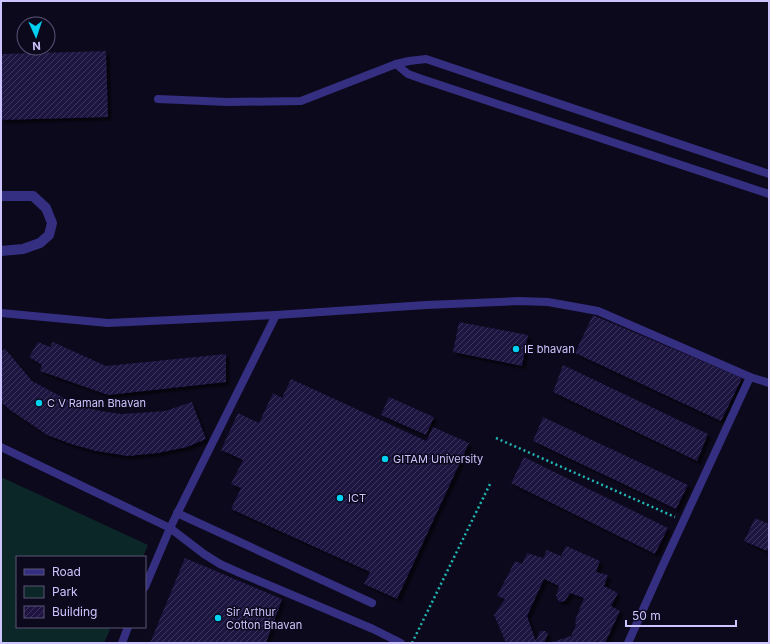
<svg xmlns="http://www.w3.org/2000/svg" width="770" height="644" font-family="Inter,sans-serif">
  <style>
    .green { fill: #0c2727 }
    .building { fill: url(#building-hatch); filter: url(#shadow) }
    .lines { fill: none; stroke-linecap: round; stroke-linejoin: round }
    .path { stroke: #20b8b4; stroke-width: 2.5; stroke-dasharray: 2 3; stroke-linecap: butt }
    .service { stroke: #352f81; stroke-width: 8 }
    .minor { stroke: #352f81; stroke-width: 10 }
    .poi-dot { fill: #00d1f0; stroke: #0d091d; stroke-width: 1.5 }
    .labels { text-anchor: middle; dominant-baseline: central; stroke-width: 3; stroke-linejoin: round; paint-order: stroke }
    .poi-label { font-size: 11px; fill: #cdc5ff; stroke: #0d091d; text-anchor: start }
  </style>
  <defs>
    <pattern id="building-hatch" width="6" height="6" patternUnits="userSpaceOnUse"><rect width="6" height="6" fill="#1e1340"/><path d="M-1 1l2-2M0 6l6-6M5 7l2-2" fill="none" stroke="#3e345d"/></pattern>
    <filter id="shadow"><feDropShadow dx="3.5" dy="3.5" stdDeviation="1" flood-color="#0009"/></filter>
  </defs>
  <rect width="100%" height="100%" fill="#0d091d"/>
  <!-- green -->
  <polygon class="green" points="1,477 148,545 143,557 17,557 17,627 111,627 104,643 1,643"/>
  <!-- building -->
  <g class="building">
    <polygon points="106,51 108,117 1,120 1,54"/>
    <polygon points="593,315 742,378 721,421 575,353"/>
    <polygon points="459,322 528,335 522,366 453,352"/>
    <polygon points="38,342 50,347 53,342 106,366 226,354 226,382 108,395 40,371 42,365 29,357"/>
    <polygon points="5,349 13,358 32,381 77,405 101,411 121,414 138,413 165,411 192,402 206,439 187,447 158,453 128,456 96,451 71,444 47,435 10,410 1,402 1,352"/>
    <polygon points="563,365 708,434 697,461 553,392"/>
    <polygon points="291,379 426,441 433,427 469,443 397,599 364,584 370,572 231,509 241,488 231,484 243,460 221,450 238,413 259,423 273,393 282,398"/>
    <polygon points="389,397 434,417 426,435 381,415"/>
    <polygon points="543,417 688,485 676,509 533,441"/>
    <polygon points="524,457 668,528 655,554 511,483"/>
    <polygon points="755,518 769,524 769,546 767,551 744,541"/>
    <polygon points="566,546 600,561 596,572 608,575 604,586 618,593 611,606 620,611 605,643 601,643 596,641 594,643 549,643 571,636 576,625 575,621 584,598 570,593 565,601 559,602 556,596 559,586 544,579 527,616 536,641 540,631 545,631 548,634 544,643 506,643 494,615 505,599 497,596 515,561 522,564 527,553 543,558 547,550 561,556"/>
    <polygon points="185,558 282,599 266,643 150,643"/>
  </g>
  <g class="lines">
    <!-- path -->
    <g class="path">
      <polyline points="496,438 675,517"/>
      <polyline points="412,643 491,482"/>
    </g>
    <!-- service -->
    <g class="service">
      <polyline points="396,64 408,74 422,79 769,194"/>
      <polyline points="158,99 228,102 301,101 396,64 409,61 426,59 769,174"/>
      <polyline points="1,313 108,323 276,315 426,305 519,301 548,302 598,311 750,377 769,383"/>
      <polyline points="1,447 170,528 204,554 220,564 240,573 373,629 401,643"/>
      <polyline points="177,513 372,603"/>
      <polyline points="145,587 170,528 276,315"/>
      <polyline points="122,643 128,627"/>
      <polyline points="628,643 663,565 750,377"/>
    </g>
    <!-- minor -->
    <polyline class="minor" points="1,196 33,196 46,208 52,223 49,235 40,243 23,249 1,251"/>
  </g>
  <!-- markers -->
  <g class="poi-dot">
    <circle cx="516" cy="349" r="4"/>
    <circle cx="39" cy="403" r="4"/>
    <circle cx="385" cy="459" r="4"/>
    <circle cx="340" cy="498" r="4"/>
    <circle cx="218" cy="618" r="4"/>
  </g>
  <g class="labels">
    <!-- poi labels -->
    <g class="poi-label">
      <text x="524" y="349">IE bhavan</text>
      <text x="47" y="403">C V Raman Bhavan</text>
      <text x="393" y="459">GITAM University</text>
      <text x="348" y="498">ICT</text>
      <text x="226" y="612">Sir Arthur<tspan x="226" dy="13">Cotton Bhavan</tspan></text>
    </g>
  </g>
  <!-- border -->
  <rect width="770" height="644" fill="none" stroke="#cdc5ff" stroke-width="4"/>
  <!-- legend -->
  <rect x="16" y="556" width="130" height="72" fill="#0d091d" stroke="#5a5477"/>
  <rect x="24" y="569" width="20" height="6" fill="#352f81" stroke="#5a5477"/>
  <text x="52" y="576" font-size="12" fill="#cdc5ff">Road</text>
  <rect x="24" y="586" width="20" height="12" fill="#0c2727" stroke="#5a5477"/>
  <text x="52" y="596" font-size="12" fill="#cdc5ff">Park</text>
  <rect x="24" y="606" width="20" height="12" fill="url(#building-hatch)" stroke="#5a5477"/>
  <text x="52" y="616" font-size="12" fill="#cdc5ff">Building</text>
  <!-- north arrow -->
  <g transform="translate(36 36) rotate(177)"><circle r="19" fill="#0d091d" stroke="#5a5477"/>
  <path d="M0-3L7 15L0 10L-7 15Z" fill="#00d1f0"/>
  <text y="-6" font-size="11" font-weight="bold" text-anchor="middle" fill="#cdc5ff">N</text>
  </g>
  <!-- scale -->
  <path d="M626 620v6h110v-6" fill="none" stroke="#cdc5ff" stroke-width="2"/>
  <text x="632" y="620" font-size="12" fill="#cdc5ff" stroke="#0d091d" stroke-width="3" paint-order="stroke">50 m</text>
</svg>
